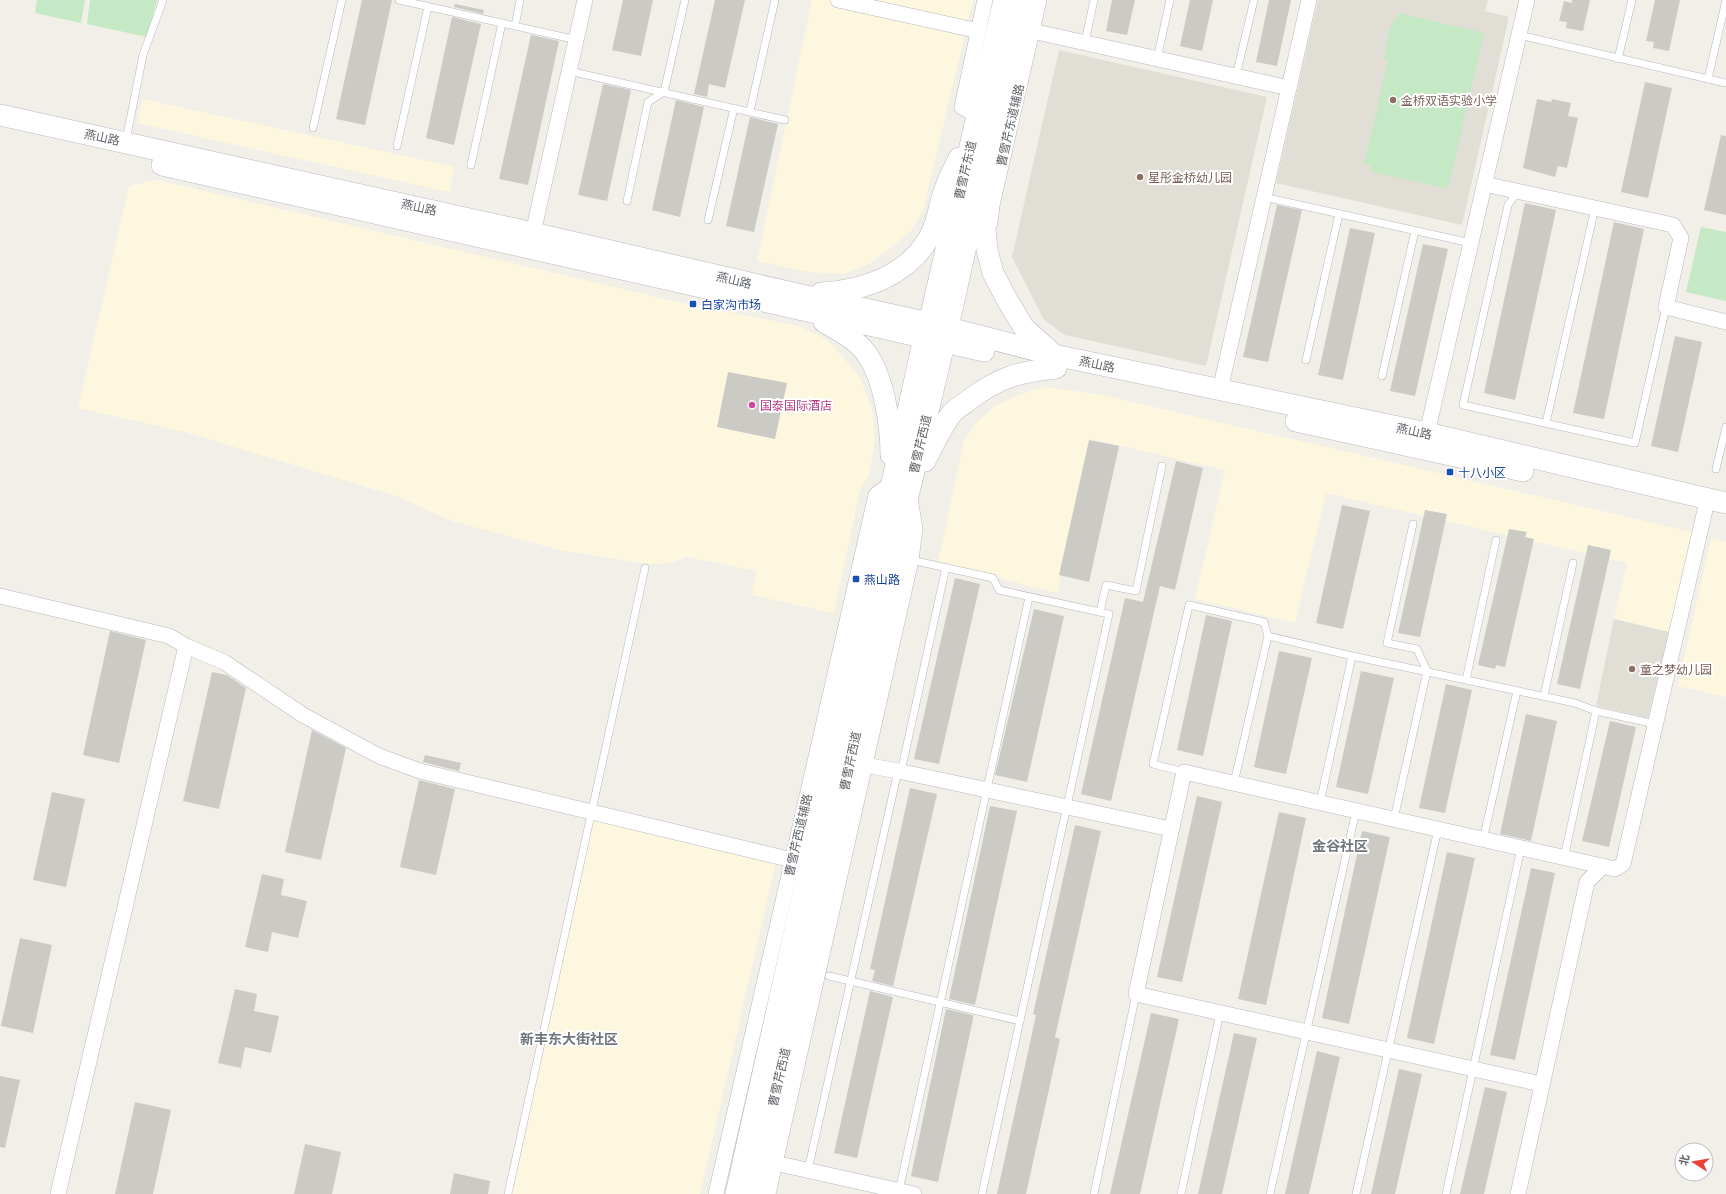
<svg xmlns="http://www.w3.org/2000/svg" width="1726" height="1194" font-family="'Golos Text','Noto Sans SC',sans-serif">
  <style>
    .commercial { fill: #fef7e0 }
    .education { fill: #e1ded6 }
    .green { fill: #c5e8c5 }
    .building { fill: #cccac5 }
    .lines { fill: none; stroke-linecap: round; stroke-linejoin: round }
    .service-casing { stroke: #b5b8bc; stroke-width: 8 }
    .minor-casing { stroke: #b5b8bc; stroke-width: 16 }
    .secondary-casing { stroke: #b6babf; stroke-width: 22 }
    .service { stroke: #fff; stroke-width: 7 }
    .minor { stroke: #fff; stroke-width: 15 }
    .secondary { stroke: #fff; stroke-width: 21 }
    .education-dot { fill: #8d6e63; stroke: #fff; stroke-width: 1.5 }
    .transit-dot { fill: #1a4fb4; stroke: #fff; stroke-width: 1.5 }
    .hotel-dot { fill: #d1479c; stroke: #fff; stroke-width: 1.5 }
    .labels { text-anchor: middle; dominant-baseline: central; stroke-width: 4; stroke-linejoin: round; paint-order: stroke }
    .education-label { font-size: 12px; fill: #785e54; stroke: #fff; text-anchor: start }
    .street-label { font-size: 12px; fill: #5f6368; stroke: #fff }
    .transit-label { font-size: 12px; fill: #164399; stroke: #fff; text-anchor: start }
    .hotel-label { font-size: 12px; fill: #b23c85; stroke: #fff; text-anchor: start }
    .quarter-label { font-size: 14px; font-weight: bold; fill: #70757a; stroke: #fff }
  </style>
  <rect width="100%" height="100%" fill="#f1efe8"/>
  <!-- commercial -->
  <g class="commercial">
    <polygon points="812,0 973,0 923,211 910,232 871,263 844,274 809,272 757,261"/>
    <polygon points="142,99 455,167 449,192 137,123"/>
    <polygon points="157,180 678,302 799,326 828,340 859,376 872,408 875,440 869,475 860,490 834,613 752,595 756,571 687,557 671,563 649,564 564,551 452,521 396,496 185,432 78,408 129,186"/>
    <polygon points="1045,387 1102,395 1692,532 1669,632 1614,619 1627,563 1326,493 1295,623 1195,599 1225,470 1092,439 1057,593 938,562 964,441 975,424 995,406 1026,392"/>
    <polygon points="1711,538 1726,542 1726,697 1678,686"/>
    <polygon points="595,807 779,849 700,1194 507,1194"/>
  </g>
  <!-- education -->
  <g class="education">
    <polygon points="1318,0 1488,0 1485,11 1509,17 1462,225 1276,183"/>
    <polygon points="1059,50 1267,97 1206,366 1065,335 1044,320 1012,257"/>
    <polygon points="1614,619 1669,632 1648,718 1596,706"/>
  </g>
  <!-- green -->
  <g class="green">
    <polygon points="37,0 85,0 81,23 35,13"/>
    <polygon points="90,0 157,0 147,37 87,24"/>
    <polygon points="1399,13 1484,33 1448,189 1370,171 1371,165 1364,164 1388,61 1384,59 1390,29"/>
    <polygon points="1701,227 1726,232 1726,301 1686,292"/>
  </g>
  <!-- building -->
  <g class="building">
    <polygon points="362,0 392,0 365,125 336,119"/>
    <polygon points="623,0 653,0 641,56 612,50"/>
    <polygon points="715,0 745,0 725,88 709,84 707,97 694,94"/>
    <polygon points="1112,0 1135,0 1127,35 1106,31"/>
    <polygon points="1190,0 1213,0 1202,51 1180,46"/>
    <polygon points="1269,0 1291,0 1277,66 1256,62"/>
    <polygon points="1572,0 1590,0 1583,31 1566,28 1567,22 1559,21 1564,1 1572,3"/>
    <polygon points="1655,0 1680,0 1669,51 1653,48 1654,42 1646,41"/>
    <polygon points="455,4 484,10 483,14 454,7"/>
    <polygon points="452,17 481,24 454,145 426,138"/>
    <polygon points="531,35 559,41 528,185 499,179"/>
    <polygon points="1645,82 1672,88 1648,198 1621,192"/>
    <polygon points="603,84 631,90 607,201 578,195"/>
    <polygon points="1537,99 1551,102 1552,99 1571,103 1568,116 1578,118 1567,168 1558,166 1555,177 1523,168"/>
    <polygon points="676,100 704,107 680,217 652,210"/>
    <polygon points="750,117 778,124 754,232 726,226"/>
    <polygon points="1721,135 1726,136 1726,215 1704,210"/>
    <polygon points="1525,203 1556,210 1515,400 1484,393"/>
    <polygon points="1277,205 1302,210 1268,362 1243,357"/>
    <polygon points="1614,222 1644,229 1604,419 1573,413"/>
    <polygon points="1350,228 1375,233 1343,380 1318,375"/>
    <polygon points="1423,244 1448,249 1415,396 1390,391"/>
    <polygon points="1675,336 1702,342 1678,452 1651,446"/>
    <polygon points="728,372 787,383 775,439 717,427"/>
    <polygon points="1089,440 1119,446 1089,582 1059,575"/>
    <polygon points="1176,461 1203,468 1175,590 1160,586 1111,801 1081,794 1125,598 1143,602"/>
    <polygon points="1342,505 1370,511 1343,629 1316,623"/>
    <polygon points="1425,510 1447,514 1420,637 1398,633"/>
    <polygon points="1509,529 1527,532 1525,537 1534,539 1505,667 1496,665 1495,669 1478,665"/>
    <polygon points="1588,545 1611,550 1580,689 1557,684"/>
    <polygon points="955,578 980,584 939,764 914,759"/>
    <polygon points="1034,609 1064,616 1027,782 995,775"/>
    <polygon points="1206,615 1232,621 1203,756 1177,750"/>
    <polygon points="110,631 146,640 119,763 83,755"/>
    <polygon points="1279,651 1312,658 1286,774 1254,767"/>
    <polygon points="1361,671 1394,678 1368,794 1336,787"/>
    <polygon points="212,672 227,675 246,688 219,809 183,801"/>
    <polygon points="1446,684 1472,690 1445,813 1419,808"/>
    <polygon points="1526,714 1557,721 1531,841 1500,834"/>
    <polygon points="1610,721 1636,727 1609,847 1582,841"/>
    <polygon points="312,730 346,748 321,860 285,852"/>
    <polygon points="425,755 461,763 459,771 423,762"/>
    <polygon points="419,780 455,789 436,875 400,867"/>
    <polygon points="910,788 937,794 893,986 872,981 875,970 870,969"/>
    <polygon points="52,792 85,799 66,887 33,880"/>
    <polygon points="1197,796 1222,802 1182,982 1157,977"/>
    <polygon points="990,806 1017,811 975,1005 949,999"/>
    <polygon points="1279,812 1306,818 1266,1005 1238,999"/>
    <polygon points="1075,825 1101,831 1055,1037 1060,1039 1026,1194 997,1194 1036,1015 1033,1014"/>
    <polygon points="1362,831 1390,837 1349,1024 1322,1018"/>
    <polygon points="1447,852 1475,858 1434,1044 1407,1038"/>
    <polygon points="1531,868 1555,873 1515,1060 1490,1055"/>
    <polygon points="262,874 284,879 281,895 307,901 298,938 272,932 268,952 245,947"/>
    <polygon points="20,938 52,945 33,1033 1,1026"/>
    <polygon points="235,989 257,994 254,1011 279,1016 271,1053 245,1047 241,1068 218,1063"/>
    <polygon points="870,991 893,997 857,1158 834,1153"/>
    <polygon points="946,1009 973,1015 973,1019 938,1182 911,1176"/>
    <polygon points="1151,1013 1179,1019 1140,1194 1110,1194"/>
    <polygon points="1234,1033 1257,1038 1222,1194 1198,1194"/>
    <polygon points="1317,1051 1340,1057 1309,1194 1285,1194"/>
    <polygon points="1399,1069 1422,1074 1395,1194 1371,1194"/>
    <polygon points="0,1076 20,1080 5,1148 0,1147"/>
    <polygon points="1485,1087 1507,1092 1484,1194 1460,1194"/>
    <polygon points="135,1102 171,1110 153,1194 115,1194"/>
    <polygon points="305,1144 341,1152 332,1194 294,1194"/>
    <polygon points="454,1173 490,1181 488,1194 450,1194"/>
  </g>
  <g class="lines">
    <!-- service casing -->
    <g class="service-casing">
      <g id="service">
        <polyline points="399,0 577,40"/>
        <polyline points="515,26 520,0"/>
        <polyline points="1519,35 1726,83"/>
        <polyline points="1085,42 1094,0"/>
        <polyline points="1157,59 1170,0"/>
        <polyline points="1618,59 1632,0"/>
        <polyline points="569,71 785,120"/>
        <polyline points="1236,76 1254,0"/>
        <polyline points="1708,79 1726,0"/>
        <polyline points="750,111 775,0"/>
        <polyline points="313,128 342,0"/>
        <polyline points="126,140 143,55 163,0"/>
        <polyline points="397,146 428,7"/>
        <polyline points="471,165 502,23"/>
        <polyline points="1518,191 1508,205 1463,405 1635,443 1666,307"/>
        <polyline points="1264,197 1471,243"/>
        <polyline points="627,201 648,102 664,92 685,0"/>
        <polyline points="708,220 734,108"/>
        <polyline points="1306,360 1339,214"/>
        <polyline points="1382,376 1415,231"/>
        <polyline points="1546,423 1595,208"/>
        <polyline points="1716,469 1726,427"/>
        <polyline points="911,560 993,578 999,590 1109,614 982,1194"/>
        <polyline points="1100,612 1106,585 1136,591 1162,466"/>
        <polyline points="1466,680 1496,540"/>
        <polyline points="1544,696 1573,563"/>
        <polyline points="901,772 946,567"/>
        <polyline points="1184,772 1153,764 1189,605 1264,622 1268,636"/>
        <polyline points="1234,783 1268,636 1352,656 1575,703 1596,711 1655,724"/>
        <polyline points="1320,803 1352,656"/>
        <polyline points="1394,819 1427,671 1417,649 1387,643 1413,524"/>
        <polyline points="1483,840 1517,691"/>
        <polyline points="1564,858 1596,711"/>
        <polyline points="829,976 1020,1021"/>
        <polyline points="808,1170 898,771"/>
        <polyline points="899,1191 1029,597"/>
        <polyline points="508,1194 645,568"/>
        <polyline points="1094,1194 1136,994"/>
        <polyline points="1181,1194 1220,1013"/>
        <polyline points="1270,1194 1356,811"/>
        <polyline points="1356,1194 1438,829"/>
        <polyline points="1446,1194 1521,848"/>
      </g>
    </g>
    <!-- minor casing -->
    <g class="minor-casing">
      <g id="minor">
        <polyline points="838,0 979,31"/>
        <polyline points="1032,31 1289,88"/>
        <polyline points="978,116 962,107 985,0"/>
        <polyline points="1484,184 1673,225 1681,238 1666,307 1726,322"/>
        <polyline points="990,223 992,205 1039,0"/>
        <polyline points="533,233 585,0"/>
        <polyline points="1220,390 1309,0"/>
        <polyline points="1427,433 1527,0"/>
        <polyline points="0,596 169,636 186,646 224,662 303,715 379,756 420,771 792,860 812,855"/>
        <polyline points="855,766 865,765 898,771 1171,829"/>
        <polyline points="1541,1084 1136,994 1184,772 1615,869 1623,864 1705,510"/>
        <polyline points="775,1163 914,1194"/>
        <polyline points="58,1194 186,646"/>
        <polyline points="716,1194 876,495 892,483"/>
        <polyline points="768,1194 911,560 915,528 910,499"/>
        <polyline points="1518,1194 1587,882 1603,866"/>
      </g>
    </g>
    <!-- secondary casing -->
    <g class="secondary-casing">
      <g id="secondary">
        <polyline points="0,115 533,233 797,294 929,323 1054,355 1427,433 1726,503"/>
        <polyline points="162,165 984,351"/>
        <polyline points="982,200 987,250 993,273 1005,296 1024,328 1051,352"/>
        <path d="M821,293C863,291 908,276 930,236C938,222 939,204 945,189C949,178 954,168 959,158"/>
        <path d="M824,322C838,330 856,339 866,353C884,377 891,426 891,455"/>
        <polyline points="1296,421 1523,471"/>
        <path d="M925,461C933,445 941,428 952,413C957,408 964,404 969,400C999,377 1019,372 1056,368"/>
        <polyline points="736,1194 891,499 892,483 924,338 929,323 1004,0"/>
        <polyline points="753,1194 909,492 948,327 1021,0"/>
      </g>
    </g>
    <!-- service -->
    <use href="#service" class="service"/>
    <!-- minor -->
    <use href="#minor" class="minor"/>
    <!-- secondary -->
    <use href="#secondary" class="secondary"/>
  </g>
  <!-- markers -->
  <g class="education-dot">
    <circle cx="1393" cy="100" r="4"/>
    <circle cx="1140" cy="177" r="4"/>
    <circle cx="1632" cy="669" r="4"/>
  </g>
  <g class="transit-dot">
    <rect x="689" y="300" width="8" height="8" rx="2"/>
    <rect x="1446" y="468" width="8" height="8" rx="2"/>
    <rect x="852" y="575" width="8" height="8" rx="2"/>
  </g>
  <circle class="hotel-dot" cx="752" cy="405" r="4"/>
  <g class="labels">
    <!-- education labels -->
    <g class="education-label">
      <text x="1401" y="100">金桥双语实验小学</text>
      <text x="1148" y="177">星彤金桥幼儿园</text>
      <text x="1640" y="669">童之梦幼儿园</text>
    </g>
    <!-- street labels -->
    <g class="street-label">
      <text transform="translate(1010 125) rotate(-77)">曹雪芹东道辅路</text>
      <text transform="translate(102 137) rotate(12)">燕山路</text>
      <text transform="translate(965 170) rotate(-77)">曹雪芹东道</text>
      <text transform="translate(419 207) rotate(12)">燕山路</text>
      <text transform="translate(734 280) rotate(13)">燕山路</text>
      <text transform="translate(1097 364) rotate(12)">燕山路</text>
      <text transform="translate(1414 431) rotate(12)">燕山路</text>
      <text transform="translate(920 444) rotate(-77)">曹雪芹西道</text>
      <text transform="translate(850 761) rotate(-78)">曹雪芹西道</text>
      <text transform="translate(798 835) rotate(-77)">曹雪芹西道辅路</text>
      <text transform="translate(779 1077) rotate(-77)">曹雪芹西道</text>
    </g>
    <!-- transit labels -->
    <g class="transit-label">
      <text x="701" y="304">白家沟市场</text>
      <text x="1458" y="472">十八小区</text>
      <text x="864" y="579">燕山路</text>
    </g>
    <!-- hotel labels -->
    <g class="hotel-label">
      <text x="760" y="405">国泰国际酒店</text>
    </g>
    <!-- quarter labels -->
    <g class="quarter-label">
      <text x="1340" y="845">金谷社区</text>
      <text x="569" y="1038">新丰东大街社区</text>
    </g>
  </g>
  <!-- north arrow -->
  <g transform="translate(1694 1162) rotate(282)"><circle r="19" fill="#ffffff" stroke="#bfc1c3"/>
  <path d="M0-3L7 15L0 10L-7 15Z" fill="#ea4335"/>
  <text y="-6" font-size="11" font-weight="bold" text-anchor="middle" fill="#5f6368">北</text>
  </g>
</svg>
